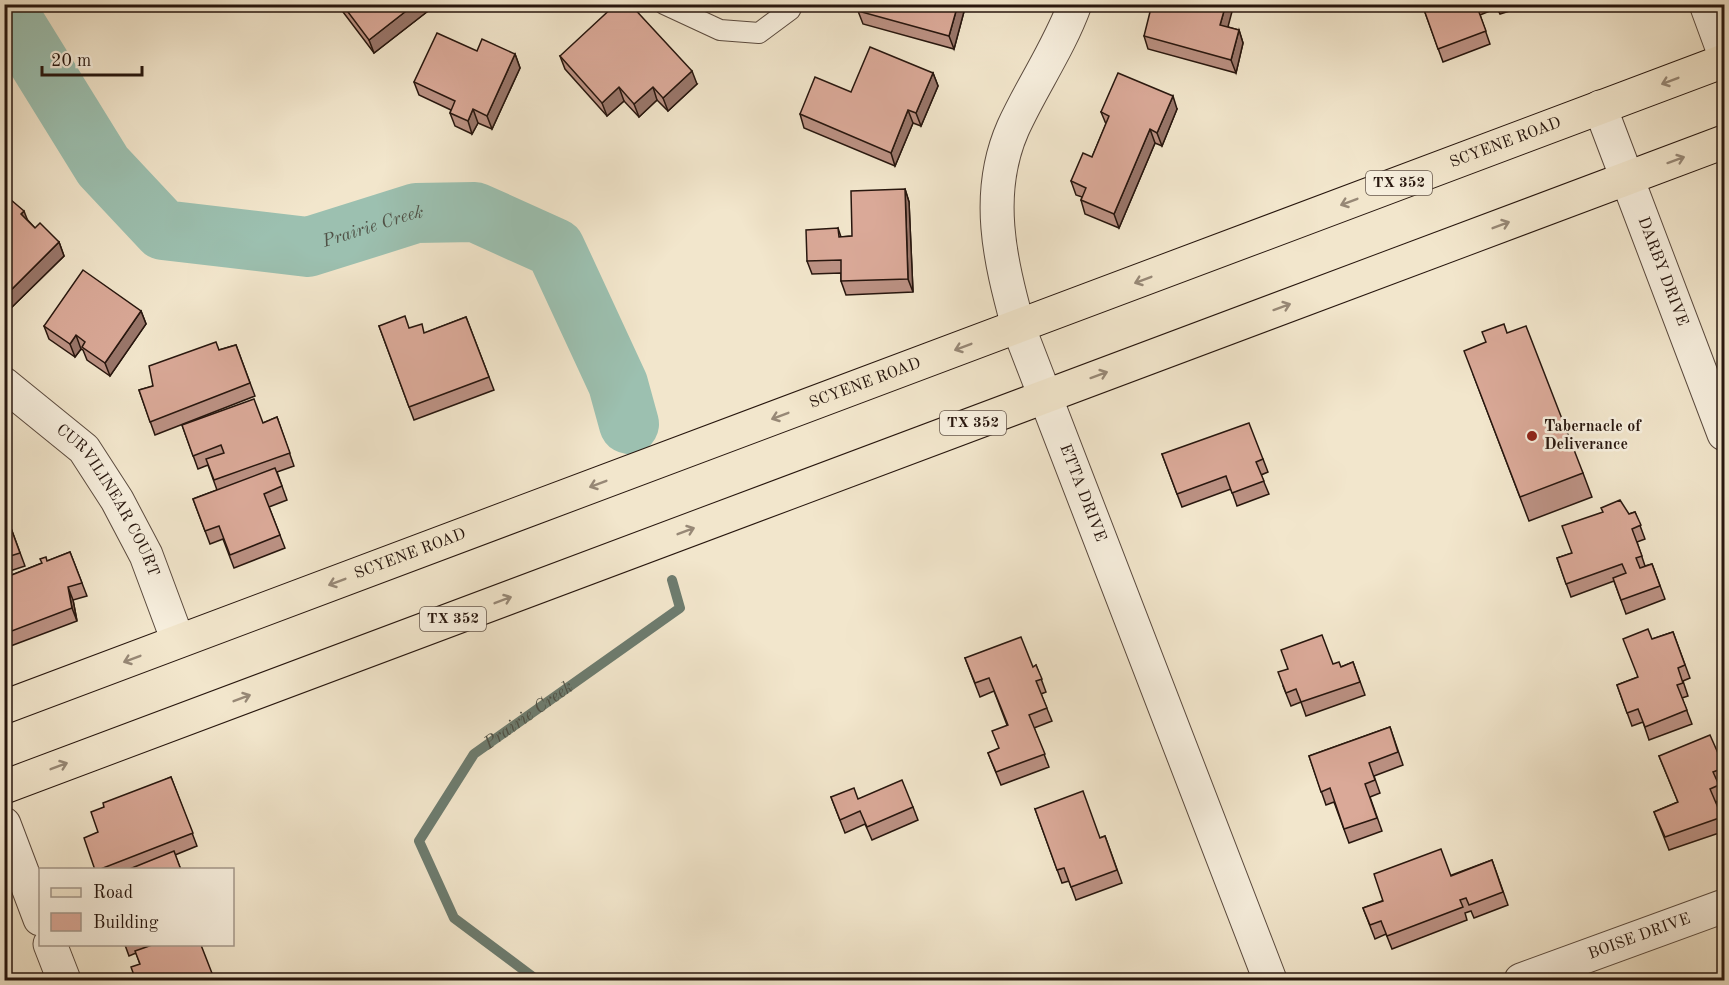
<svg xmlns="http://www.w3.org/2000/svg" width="1729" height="985" font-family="'Old Standard TT',serif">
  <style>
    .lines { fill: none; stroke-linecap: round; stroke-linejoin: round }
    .stream { stroke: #6d7c6f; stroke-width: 10 }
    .river { stroke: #9cc0b0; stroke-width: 60 }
    .lane-casing { stroke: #5a4a3e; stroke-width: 22 }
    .street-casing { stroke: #5a4a3e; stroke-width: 35 }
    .primary-casing { stroke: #27160e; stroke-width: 35 }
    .lane { stroke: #f7efde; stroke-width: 20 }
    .street { stroke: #f7efde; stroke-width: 33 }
    .primary { stroke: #f2e6cc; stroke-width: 33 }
    .wall { fill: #bb9183; stroke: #27160e; stroke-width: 1.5 }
    .shaded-wall { fill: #99766a; stroke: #27160e; stroke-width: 1.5 }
    .building { fill: #daa998; stroke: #27160e; stroke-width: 1.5 }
    .oneway { stroke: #978876 }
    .poi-dot { fill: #8f2418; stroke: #f7efde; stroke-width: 2 }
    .labels { text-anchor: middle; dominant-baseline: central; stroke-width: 5; stroke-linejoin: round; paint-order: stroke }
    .shield { fill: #f7efde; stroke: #65574c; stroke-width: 1.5 }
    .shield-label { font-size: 15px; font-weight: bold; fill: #27160e }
    .street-label { font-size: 16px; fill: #27160e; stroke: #f7efde }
    .poi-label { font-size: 16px; font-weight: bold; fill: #27160e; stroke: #f7efde; text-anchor: start }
    .water-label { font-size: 18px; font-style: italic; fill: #505247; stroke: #f7efde }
  </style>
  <rect width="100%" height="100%" fill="#f2e6cc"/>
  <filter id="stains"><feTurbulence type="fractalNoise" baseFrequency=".00333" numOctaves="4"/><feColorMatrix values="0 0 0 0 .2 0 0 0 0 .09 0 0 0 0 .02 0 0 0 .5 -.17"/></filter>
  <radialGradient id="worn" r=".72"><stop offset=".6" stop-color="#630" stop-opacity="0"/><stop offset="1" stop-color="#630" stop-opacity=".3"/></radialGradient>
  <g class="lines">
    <!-- stream -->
    <path class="stream" id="s1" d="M537,980L454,918L419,841L474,754L680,608L672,580"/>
    <!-- river -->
    <path class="river" id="s2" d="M4,6L103,166L163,230L308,247L416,213L475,212L555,248L618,384L629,424"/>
    <!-- lane casing -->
    <g class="lane-casing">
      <polyline id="lane" points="664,4 720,30 759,33 790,10 793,4"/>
    </g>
    <!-- street casing -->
    <g class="street-casing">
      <g id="street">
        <path id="s3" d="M1075,4C1059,48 1032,86 1013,128C984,194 1000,260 1018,326L1270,980"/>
        <polyline points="1706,4 1724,53"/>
        <path id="s4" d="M1600,107L1724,434"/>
        <path id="s5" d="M4,384L84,449L117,500L146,555L178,641"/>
        <polyline points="4,824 40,919"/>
        <polyline points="50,944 64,980"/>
        <path id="s6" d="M1521,980L1724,906"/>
      </g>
    </g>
    <!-- primary casing -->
    <g class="primary-casing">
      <g id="primary">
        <path id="s7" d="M4,707L1724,61"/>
        <polyline points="4,787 1724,142"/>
      </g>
    </g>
    <!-- lane -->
    <use href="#lane" class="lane"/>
    <!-- street -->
    <use href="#street" class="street"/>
    <!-- primary -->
    <use href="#primary" class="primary"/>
  </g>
  <!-- wall -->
  <g class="wall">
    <polygon points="337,4 426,4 428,11 374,53"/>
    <polygon points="966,4 954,49 863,24 858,11"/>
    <polygon points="1422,4 1518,4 1519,8 1500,14 1497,8 1480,15 1490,44 1443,62"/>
    <polygon points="1228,27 1239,30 1243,43 1236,73 1148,49 1144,36"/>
    <polygon points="477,51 515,54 520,68 492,129 478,123 472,134 455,126 450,113 451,110 419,95 414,82"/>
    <polygon points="560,56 697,84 668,111 657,100 639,117 624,101 607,116 565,69"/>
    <polygon points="933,73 938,86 921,126 913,123 895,166 804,128 800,114 851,92"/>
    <polygon points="1177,109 1162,146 1155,143 1119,228 1085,214 1081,200 1082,197 1076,195 1071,181 1092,157 1106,124 1101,112"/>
    <polygon points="905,189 909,202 913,292 846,295 841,281 841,273 812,274 807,261 838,228 841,237 852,236"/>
    <polygon points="4,194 35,228 59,242 64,256 11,308 4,302"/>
    <polygon points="141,311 146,324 110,376 87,360 83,350 81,349 75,357 49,339 44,326"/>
    <polygon points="466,317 494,390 414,420 379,326 409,328 425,333"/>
    <polygon points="1507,333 1583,473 1592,497 1529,521 1473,374"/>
    <polygon points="236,345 255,396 155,435 139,390 153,386 219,350"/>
    <polygon points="277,417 294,466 277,472 287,500 269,507 285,548 234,568 223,539 210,544 193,499 217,490 208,465 198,469 182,425 263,423"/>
    <polygon points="1162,454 1263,459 1268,472 1261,475 1269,494 1237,506 1231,489 1182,507"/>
    <polygon points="1603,512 1629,514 1635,512 1645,539 1637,542 1645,566 1652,564 1665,599 1626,614 1614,581 1571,597 1557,558 1572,553"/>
    <polygon points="4,520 8,520 25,566 4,573"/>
    <polygon points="70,552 87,596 73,600 77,621 8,647 4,637 4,578"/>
    <polygon points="1673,632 1690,678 1683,681 1688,696 1682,698 1692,724 1649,740 1643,722 1632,726 1617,685 1638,677 1652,639"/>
    <polygon points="965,658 1033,667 1036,665 1046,692 1041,694 1052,721 1034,728 1049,767 1001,785 988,753 999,749 1007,725 994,691 980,697"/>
    <polygon points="1353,662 1365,695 1306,716 1301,702 1291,706 1283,686 1333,664 1341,667"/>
    <polygon points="1390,727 1403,765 1374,776 1380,793 1370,797 1382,831 1349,843 1334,802 1326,805 1309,756"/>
    <polygon points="1659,756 1721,760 1725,770 1725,774 1723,775 1725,783 1719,785 1724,799 1716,802 1725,825 1725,831 1669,850 1654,812 1678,802"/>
    <polygon points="171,777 197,846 175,855 181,870 95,870 104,807"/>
    <polygon points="831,797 858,799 913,807 918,820 872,840 865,824 845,833"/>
    <polygon points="1035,809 1100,838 1105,836 1122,883 1076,900 1069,881 1062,883"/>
    <polygon points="1492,860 1508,905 1474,918 1471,911 1465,913 1467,920 1392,949 1386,934 1375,939 1363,908"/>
    <polygon points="125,945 201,945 140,964 136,953 129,956"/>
  </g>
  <!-- shaded-wall -->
  <g class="shaded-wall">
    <polygon points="415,4 426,4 428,11 374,53 369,40"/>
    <polygon points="958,4 966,4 954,49 949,36"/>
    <polygon points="1226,4 1234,4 1225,38 1220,25"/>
    <polygon points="1239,30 1243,43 1236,73 1231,60"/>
    <polygon points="515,54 520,68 492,129 487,116"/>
    <polygon points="692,71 697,84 668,111 663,98"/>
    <polygon points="933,73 938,86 921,126 916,113"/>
    <polygon points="619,87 624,101 607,116 602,103"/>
    <polygon points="653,87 657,100 639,117 634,104"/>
    <polygon points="1173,96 1177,109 1162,146 1157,133"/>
    <polygon points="473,109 478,123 472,134 468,121"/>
    <polygon points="908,110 913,123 895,166 891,153"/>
    <polygon points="1150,129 1155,143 1119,228 1114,214"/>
    <polygon points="905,189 909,202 913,292 908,279"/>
    <polygon points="24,211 29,224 21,214"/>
    <polygon points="59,242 64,256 11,308 6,295"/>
    <polygon points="141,311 146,324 110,376 105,363"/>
    <polygon points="76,335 81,349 75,357 70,344"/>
    <polygon points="68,587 73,600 77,621 72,608"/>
  </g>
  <!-- building -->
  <g class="building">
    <polygon points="342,4 415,4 369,40"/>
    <polygon points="616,4 630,4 692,71 663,98 653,87 634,104 619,87 602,103 560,56"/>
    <polygon points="860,4 958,4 949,36 858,11"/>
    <polygon points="1152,4 1168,9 1169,4 1226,4 1220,25 1239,30 1231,60 1144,36"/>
    <polygon points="1422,4 1476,4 1486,31 1438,49"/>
    <polygon points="437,33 477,51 482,39 515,54 487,116 473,109 468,121 450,113 455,101 414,82"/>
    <polygon points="870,47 933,73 916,113 908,110 891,153 800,114 815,77 851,92"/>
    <polygon points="1118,73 1173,96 1157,133 1150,129 1114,214 1081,200 1086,188 1071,181 1083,153 1092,157 1109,116 1101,112"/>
    <polygon points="905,189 908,279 841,281 841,260 807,261 806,230 838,228 839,237 852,236 851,191"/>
    <polygon points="4,194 24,211 21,214 35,228 40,223 59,242 6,295 4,294 4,264 8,261 4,257"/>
    <polygon points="83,270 141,311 105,363 82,347 85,342 76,335 70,344 44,326"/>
    <polygon points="405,316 409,328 422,324 424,333 466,317 489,377 409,407 379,326"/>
    <polygon points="1504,324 1507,333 1526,326 1583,473 1520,497 1464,351 1486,342 1482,332"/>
    <polygon points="216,342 219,350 236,345 250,383 150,422 139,390 153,386 149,366"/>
    <polygon points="254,399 263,423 277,417 290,453 214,480 206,459 224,453 221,445 193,456 182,425"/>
    <polygon points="1249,423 1263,459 1256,462 1264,481 1232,493 1226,476 1177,494 1162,454"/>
    <polygon points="275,468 282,486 264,494 280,535 230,555 219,526 205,531 193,499"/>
    <polygon points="1620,500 1629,514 1635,512 1641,525 1632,529 1642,556 1636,558 1640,568 1652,564 1660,586 1621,600 1613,578 1626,573 1622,564 1566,584 1557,558 1572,553 1562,526 1603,512 1601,508"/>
    <polygon points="4,520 8,520 20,553 4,558"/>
    <polygon points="70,552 82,583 68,587 72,608 4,634 4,578 42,563 40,559 46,557 47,561"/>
    <polygon points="1648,629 1652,639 1673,632 1685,665 1678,668 1683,683 1677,685 1687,710 1645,727 1638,709 1627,713 1617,685 1638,677 1623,639"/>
    <polygon points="1322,635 1333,664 1339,662 1341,667 1353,662 1360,682 1301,702 1296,689 1286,693 1278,672 1288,669 1281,650"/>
    <polygon points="1021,637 1033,667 1036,665 1042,679 1036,681 1047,708 1029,715 1045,754 996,772 988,753 999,748 992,731 1008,725 989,678 975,683 965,658"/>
    <polygon points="1390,727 1398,752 1369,763 1375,780 1365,784 1377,818 1344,829 1330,788 1321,792 1309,756"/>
    <polygon points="1710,735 1721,760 1718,762 1721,769 1713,772 1719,785 1710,789 1722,817 1665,837 1654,812 1678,802 1659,756"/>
    <polygon points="171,777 193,833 98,870 95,870 84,838 98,832 91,812 104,807 103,803"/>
    <polygon points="902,780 913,807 867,827 860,811 840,820 831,797 854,788 858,799"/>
    <polygon points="1083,791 1100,838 1105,836 1117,870 1071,887 1064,868 1057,870 1035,809"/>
    <polygon points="1441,849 1451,876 1492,860 1503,892 1469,905 1466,898 1460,900 1463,907 1387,936 1381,921 1370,925 1363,908 1383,901 1374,874"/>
    <polygon points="174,851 181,870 127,870"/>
    <polygon points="152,945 201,945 215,981 136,981 131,967 140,964 135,951"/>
    <polygon points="1725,977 1725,981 1718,981"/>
  </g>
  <!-- one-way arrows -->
  <defs><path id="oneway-shaft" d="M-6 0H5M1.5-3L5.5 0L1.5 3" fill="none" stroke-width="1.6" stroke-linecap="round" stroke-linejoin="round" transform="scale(1.5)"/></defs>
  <g class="oneway">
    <use href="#oneway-shaft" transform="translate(1670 81) rotate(159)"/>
    <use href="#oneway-shaft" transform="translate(1676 160) rotate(-20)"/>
    <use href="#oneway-shaft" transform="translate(1349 202) rotate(159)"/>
    <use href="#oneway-shaft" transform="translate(1501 225) rotate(-21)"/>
    <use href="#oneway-shaft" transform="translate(1143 280) rotate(159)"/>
    <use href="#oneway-shaft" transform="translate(1282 307) rotate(-20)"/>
    <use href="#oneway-shaft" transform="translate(963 347) rotate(159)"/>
    <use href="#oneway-shaft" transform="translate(1099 375) rotate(-20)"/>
    <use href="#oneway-shaft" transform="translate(780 416) rotate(159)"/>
    <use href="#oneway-shaft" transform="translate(598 484) rotate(159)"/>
    <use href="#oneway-shaft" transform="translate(686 531) rotate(-21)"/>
    <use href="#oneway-shaft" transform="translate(337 582) rotate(159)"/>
    <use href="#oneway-shaft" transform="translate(503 600) rotate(-21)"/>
    <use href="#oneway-shaft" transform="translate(132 659) rotate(159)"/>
    <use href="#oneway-shaft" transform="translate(242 698) rotate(-21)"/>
    <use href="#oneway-shaft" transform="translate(59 766) rotate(-21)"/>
  </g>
  <!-- markers -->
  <circle class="poi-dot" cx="1532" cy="436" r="6"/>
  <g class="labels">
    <!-- shield labels -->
    <g class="shield">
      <rect x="1366" y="171" width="66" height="24" rx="4.5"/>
      <rect x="940" y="411" width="66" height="24" rx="4.5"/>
      <rect x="420" y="607" width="66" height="24" rx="4.5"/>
    </g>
    <g class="shield-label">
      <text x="1399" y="183">TX 352</text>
      <text x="973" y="423">TX 352</text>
      <text x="453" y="619">TX 352</text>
    </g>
    <!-- street labels -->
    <g class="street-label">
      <text stroke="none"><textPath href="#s7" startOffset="1604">SCYENE ROAD</textPath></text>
      <text stroke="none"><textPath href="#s4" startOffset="176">DARBY DRIVE</textPath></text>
      <text stroke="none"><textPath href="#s7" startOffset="920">SCYENE ROAD</textPath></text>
      <text stroke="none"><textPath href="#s3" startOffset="520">ETTA DRIVE</textPath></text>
      <text stroke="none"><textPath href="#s5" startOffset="159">CURVILINEAR COURT</textPath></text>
      <text stroke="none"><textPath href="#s7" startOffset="434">SCYENE ROAD</textPath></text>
      <text stroke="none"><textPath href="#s6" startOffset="126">BOISE DRIVE</textPath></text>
    </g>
    <!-- poi labels -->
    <g class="poi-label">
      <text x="1544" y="427">Tabernacle of<tspan x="1544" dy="18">Deliverance</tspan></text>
    </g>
    <!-- water labels -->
    <g class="water-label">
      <text stroke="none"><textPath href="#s2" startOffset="490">Prairie Creek</textPath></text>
      <text stroke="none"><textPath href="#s1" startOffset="358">Prairie Creek</textPath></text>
    </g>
  </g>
  <!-- margin -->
  <rect width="1729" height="985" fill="none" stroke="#f2e6cc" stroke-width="24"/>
  <rect x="6" y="6" width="1717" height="973" fill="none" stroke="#27160e" stroke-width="3"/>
  <rect x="12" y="12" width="1705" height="961" fill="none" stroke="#27160e" stroke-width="1.5"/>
  <!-- legend -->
  <rect x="39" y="868" width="195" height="78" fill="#f7efde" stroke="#a4988b" stroke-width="1.5"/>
  <rect x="51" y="888" width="30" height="9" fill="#f2e6cc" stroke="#a4988b" stroke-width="1.5"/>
  <text x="93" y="898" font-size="18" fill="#27160e">Road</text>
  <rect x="51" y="913" width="30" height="18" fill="#daa998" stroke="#a4988b" stroke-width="1.5"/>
  <text x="93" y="928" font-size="18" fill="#27160e">Building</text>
  <!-- scale -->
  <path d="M42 66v9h100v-9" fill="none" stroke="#27160e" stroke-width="3"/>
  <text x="51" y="66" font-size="18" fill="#27160e" stroke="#f7efde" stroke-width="4.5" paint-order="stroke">20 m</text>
  <rect width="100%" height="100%" filter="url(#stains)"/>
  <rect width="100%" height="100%" fill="url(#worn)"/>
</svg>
